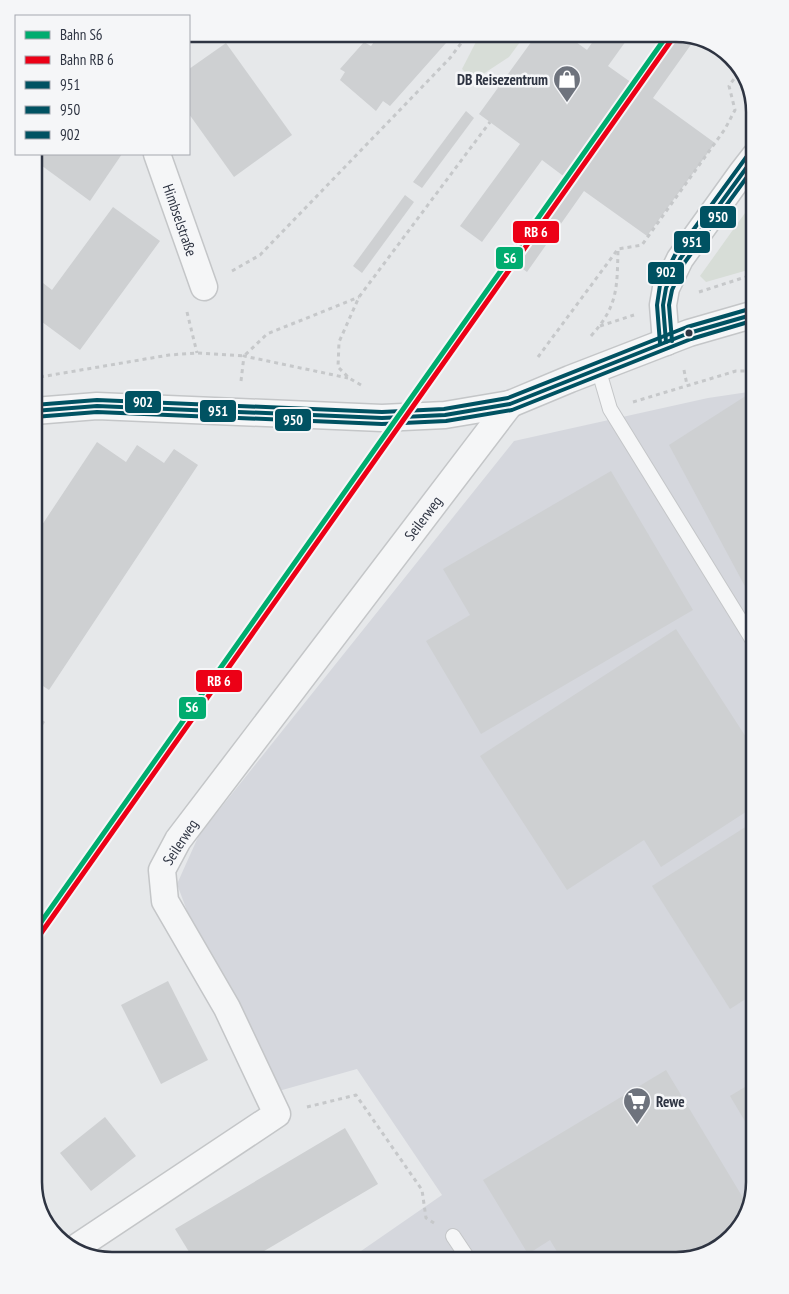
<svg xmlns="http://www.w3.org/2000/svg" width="789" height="1294" font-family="'PT Sans Narrow',sans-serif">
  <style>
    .built { fill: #d5d7dd }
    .green { fill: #d7ddd7 }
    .building { fill: #ced0d2 }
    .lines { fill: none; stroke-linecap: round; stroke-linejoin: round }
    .service-casing { stroke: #c4c6c8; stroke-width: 16 }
    .minor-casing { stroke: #c4c6c8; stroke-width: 29 }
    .path { stroke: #c6c8ca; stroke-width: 3; stroke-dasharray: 4 4; stroke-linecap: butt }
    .service { stroke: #f5f6f7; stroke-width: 14 }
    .minor { stroke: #f5f6f7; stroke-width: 26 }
    .bus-1-casing { stroke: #f5f6f8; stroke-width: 8 }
    .bus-2-casing { stroke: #f5f6f8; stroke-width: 8 }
    .bus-3-casing { stroke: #f5f6f8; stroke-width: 8 }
    .bus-1 { stroke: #005262; stroke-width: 4 }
    .bus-2 { stroke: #005262; stroke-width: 4 }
    .bus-3 { stroke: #005262; stroke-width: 4 }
    .rail-1-casing { stroke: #f5f6f8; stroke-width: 9 }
    .rail-2-casing { stroke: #f5f6f8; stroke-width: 9 }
    .rail-1 { stroke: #00ac6f; stroke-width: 5 }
    .rail-2 { stroke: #ec0016; stroke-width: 5 }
    .bus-dot { fill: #2e3442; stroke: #f5f6f8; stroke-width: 2 }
    .labels { text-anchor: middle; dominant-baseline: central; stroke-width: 5; stroke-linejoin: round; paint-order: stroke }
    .poi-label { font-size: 15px; font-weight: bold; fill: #2e3442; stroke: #f5f6f8; text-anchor: end }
    .street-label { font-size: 15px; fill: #2e3442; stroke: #f5f6f8 }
    .rim { fill: none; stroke: #2e3442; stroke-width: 2.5 }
    .line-badge { stroke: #f5f6f8; stroke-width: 2 }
    .badge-label { font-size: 14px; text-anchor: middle; font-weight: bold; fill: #fff }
  </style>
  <rect width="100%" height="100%" fill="#e6e8ea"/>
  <!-- built -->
  <polygon class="built" points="755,391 755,1181 742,1225 711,1252 676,1260 348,1260 442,1195 357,1069 268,1094 207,965 177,884 199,835 514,441 708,398"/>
  <!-- green -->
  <g class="green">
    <polygon points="483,34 526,34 509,57 474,80 462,69 478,38"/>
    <polygon points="755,199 755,268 706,282 700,276"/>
  </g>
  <!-- building -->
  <g class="building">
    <polygon points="380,34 454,34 390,106 383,101 376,111 340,80 345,72 340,69 364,42 371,46"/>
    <polygon points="537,34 565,34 587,50 598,34 631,34 608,66 632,83 667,34 682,34 695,39 653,98 715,143 647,236 584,191 527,272 508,258 566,178 542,160 482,242 460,226 520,144 479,114"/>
    <polygon points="226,43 292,135 234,177 189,114 189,69"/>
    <polygon points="466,111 474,118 422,188 413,182"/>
    <polygon points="34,154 122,154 90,201 34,160"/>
    <polygon points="405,195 414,202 362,273 353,266"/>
    <polygon points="113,207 160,241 80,350 34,316 34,276 52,290"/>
    <polygon points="755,390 755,605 669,445"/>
    <polygon points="97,442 126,462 137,445 164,463 174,449 198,465 49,690 34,680 34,537"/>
    <polygon points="611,471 693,610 481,734 426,641 470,615 443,569"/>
    <polygon points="676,629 755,751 755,806 661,867 644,840 567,890 480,756"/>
    <polygon points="34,714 45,722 34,739"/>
    <polygon points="755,821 755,993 730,1009 652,886"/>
    <polygon points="168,981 208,1060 161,1084 121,1005"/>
    <polygon points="666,1070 748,1206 742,1225 711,1252 676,1260 562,1260 550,1240 528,1254 483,1180"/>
    <polygon points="755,1081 755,1138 730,1096"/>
    <polygon points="105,1117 136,1156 91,1191 60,1153"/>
    <polygon points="345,1128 378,1184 249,1260 194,1260 175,1229"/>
  </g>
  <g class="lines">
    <!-- service casing -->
    <g class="service-casing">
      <g id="service">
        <polyline points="598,368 610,409 755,644"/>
        <polyline points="453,1236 469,1260"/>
      </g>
    </g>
    <!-- minor casing -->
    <g class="minor-casing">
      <g id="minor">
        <polyline points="157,154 204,287"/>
        <polyline points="666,342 663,305 666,288 680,259 741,174 755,156"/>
        <polyline points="34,411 97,406 382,418 445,415 510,404 570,379 689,333 755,314"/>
        <polyline points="74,1249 277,1114 227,1008 165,901 162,870 178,840 510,404"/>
      </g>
    </g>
    <!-- path -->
    <g class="path">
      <polyline points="748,217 755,223"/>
      <polyline points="232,271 260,255 450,58 468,34"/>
      <polyline points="699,292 755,274"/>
      <polyline points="187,312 197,353"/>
      <polyline points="600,326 634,315"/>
      <path d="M591,336C618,306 617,288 618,250"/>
      <polyline points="538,357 618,249 642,245 725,129 735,110 729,86 740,70"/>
      <polyline points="684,370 687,385"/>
      <polyline points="40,377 169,355 197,353 244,356 267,334 359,297"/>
      <polyline points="241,381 244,356 348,378"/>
      <polyline points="361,385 349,378 338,367 339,342 359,297 490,122"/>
      <polyline points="633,402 736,371 755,371"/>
      <polyline points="307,1107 356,1095 422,1190 426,1218 434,1223"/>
    </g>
    <!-- service -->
    <use href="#service" class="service"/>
    <!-- minor -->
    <use href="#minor" class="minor"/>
    <!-- bus-1 casing -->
    <g class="bus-1-casing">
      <g id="bus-1">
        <polyline points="666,342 663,305 666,288 680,259 755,156"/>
        <polyline points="34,411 97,406 382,418 445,415 510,404 689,333 755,314"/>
      </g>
    </g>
    <!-- bus-2 casing -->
    <g class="bus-2-casing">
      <g id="bus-2">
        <polyline points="672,341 669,305 672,290 685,262 755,166"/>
        <polyline points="34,417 97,412 382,424 446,421 512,410 691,339 755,320"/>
      </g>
    </g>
    <!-- bus-3 casing -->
    <g class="bus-3-casing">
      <g id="bus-3">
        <polyline points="660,343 657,305 660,285 675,255 750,152"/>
        <polyline points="34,405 97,400 382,412 444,409 508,398 687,327 753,308"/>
      </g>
    </g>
    <!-- bus-1 -->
    <use href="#bus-1" class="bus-1"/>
    <!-- bus-2 -->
    <use href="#bus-2" class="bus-2"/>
    <!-- bus-3 -->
    <use href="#bus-3" class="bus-3"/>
    <!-- rail-1 casing -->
    <g class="rail-1-casing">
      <polyline id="rail-1" points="34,932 668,34"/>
    </g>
    <!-- rail-2 casing -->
    <g class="rail-2-casing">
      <polyline id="rail-2" points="39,936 673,38"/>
    </g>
    <!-- rail-1 -->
    <use href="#rail-1" class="rail-1"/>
    <!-- rail-2 -->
    <use href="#rail-2" class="rail-2"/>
  </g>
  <!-- icons -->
  <defs>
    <g id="shop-pin" transform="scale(1.4375)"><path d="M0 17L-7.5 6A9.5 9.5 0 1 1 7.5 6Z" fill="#6e737d" stroke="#f5f6f8"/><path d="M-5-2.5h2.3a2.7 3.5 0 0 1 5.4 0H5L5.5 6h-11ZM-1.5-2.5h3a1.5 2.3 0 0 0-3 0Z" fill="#fff"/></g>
    <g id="supermarket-pin" transform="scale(1.4375)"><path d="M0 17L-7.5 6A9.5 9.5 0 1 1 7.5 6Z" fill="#6e737d" stroke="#f5f6f8"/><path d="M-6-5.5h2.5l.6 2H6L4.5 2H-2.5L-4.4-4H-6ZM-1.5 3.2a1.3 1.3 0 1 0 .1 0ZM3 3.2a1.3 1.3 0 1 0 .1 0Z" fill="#fff"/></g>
  </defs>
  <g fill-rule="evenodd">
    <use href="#shop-pin" x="567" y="79"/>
    <use href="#supermarket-pin" x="637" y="1101"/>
  </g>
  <!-- markers -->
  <circle class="bus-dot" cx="689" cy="333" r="4.5"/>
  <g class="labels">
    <!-- poi labels -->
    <g class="poi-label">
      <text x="548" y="79">DB Reisezentrum</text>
      <text x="656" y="1101" text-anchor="start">Rewe</text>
    </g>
    <!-- street labels -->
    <g class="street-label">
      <text transform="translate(180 220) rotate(71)">Himbselstraße</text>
      <text transform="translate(423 518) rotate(-53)">Seilerweg</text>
      <text transform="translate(180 842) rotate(-57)">Seilerweg</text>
    </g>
  </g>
  <!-- crop -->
  <path d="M0 0H789V1294H0ZM112 42H676A70 70 0 0 1 746 112V1182A70 70 0 0 1 676 1252H112A70 70 0 0 1 42 1182V112A70 70 0 0 1 112 42Z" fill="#f5f6f8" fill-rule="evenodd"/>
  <path class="rim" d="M112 42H676A70 70 0 0 1 746 112V1182A70 70 0 0 1 676 1252H112A70 70 0 0 1 42 1182V112A70 70 0 0 1 112 42Z"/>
  <g class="line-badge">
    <rect x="699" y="205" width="38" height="24" rx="5" fill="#005262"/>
    <rect x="512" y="220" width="48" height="24" rx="5" fill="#ec0016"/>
    <rect x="673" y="230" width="38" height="24" rx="5" fill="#005262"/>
    <rect x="495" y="246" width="29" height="24" rx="5" fill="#00ac6f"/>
    <rect x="647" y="261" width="38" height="24" rx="5" fill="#005262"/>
    <rect x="124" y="390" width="38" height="24" rx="5" fill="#005262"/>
    <rect x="199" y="399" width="38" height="24" rx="5" fill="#005262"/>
    <rect x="274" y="408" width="38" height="24" rx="5" fill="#005262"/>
    <rect x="195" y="669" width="48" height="24" rx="5" fill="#ec0016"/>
    <rect x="178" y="696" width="29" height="24" rx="5" fill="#00ac6f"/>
  </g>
  <g class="badge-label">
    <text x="718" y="222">950</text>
    <text x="536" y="237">RB 6</text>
    <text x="692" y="247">951</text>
    <text x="510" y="263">S6</text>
    <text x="666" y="277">902</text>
    <text x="143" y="407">902</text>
    <text x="218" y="416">951</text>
    <text x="293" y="425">950</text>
    <text x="219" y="686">RB 6</text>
    <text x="192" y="712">S6</text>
  </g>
  <!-- legend -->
  <rect x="15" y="15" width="175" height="140" fill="#f5f6f8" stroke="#a5a8af"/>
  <rect x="25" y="31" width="25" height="8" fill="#00ac6f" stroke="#a5a8af"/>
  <text x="60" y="40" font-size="15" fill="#2e3442">Bahn S6</text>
  <rect x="25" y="56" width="25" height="8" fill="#ec0016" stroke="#a5a8af"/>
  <text x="60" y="65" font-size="15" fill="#2e3442">Bahn RB 6</text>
  <rect x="25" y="81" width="25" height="8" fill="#005262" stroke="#a5a8af"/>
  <text x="60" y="90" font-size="15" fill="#2e3442">951</text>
  <rect x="25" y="106" width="25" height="8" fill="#005262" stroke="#a5a8af"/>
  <text x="60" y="115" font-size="15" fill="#2e3442">950</text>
  <rect x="25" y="131" width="25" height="8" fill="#005262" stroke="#a5a8af"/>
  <text x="60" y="140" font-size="15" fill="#2e3442">902</text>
</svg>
